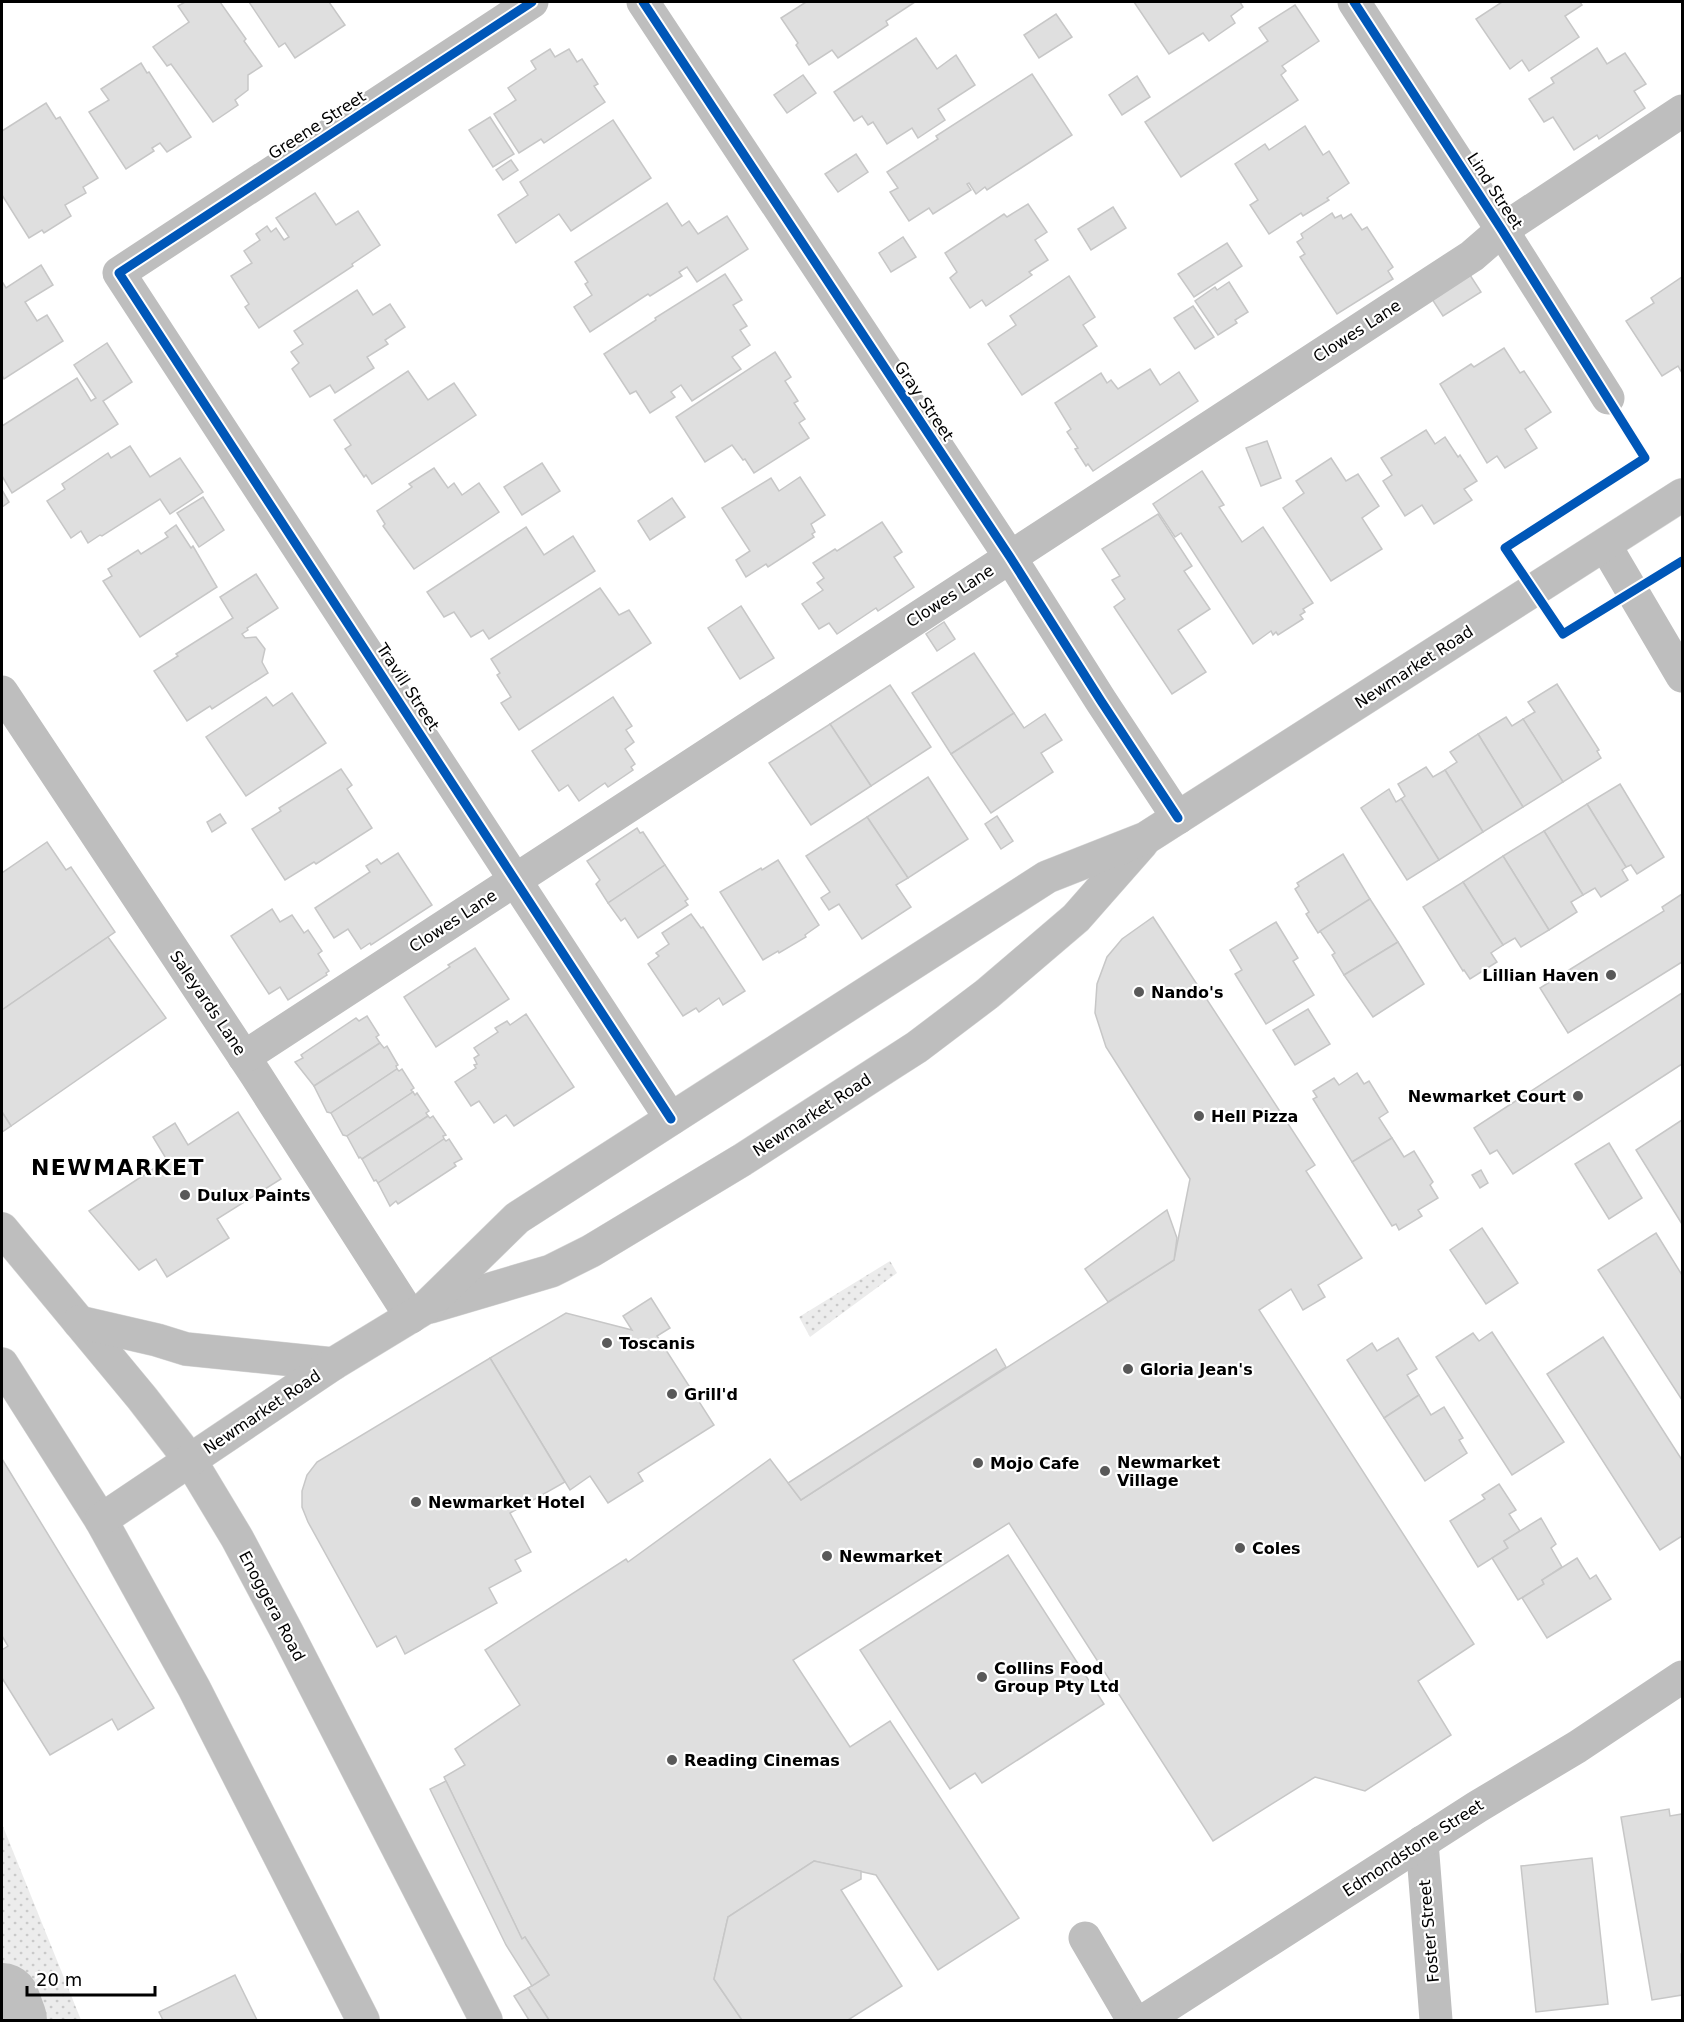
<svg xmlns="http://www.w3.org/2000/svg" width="1684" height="2022" font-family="'DejaVu Sans',sans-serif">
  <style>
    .park { fill: url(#park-dots) }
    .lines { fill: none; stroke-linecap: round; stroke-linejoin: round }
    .river { stroke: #bfbfbf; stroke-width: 76 }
    .building { fill: #dfdfdf; stroke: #c7c7c7; stroke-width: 1.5 }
    .major-casing { stroke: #dbdbdb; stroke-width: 34 }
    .minor { stroke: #bebebe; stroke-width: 33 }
    .major { stroke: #bebebe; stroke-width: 33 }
    .cycleway-casing { stroke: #fff; stroke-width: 13 }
    .cycleway { stroke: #0057b8; stroke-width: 9 }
    .poi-dot { fill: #595959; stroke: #fff; stroke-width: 2 }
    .labels { text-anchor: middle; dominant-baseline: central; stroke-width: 4.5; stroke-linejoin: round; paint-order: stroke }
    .street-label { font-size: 16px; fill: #000; stroke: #fff }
    .poi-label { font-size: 16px; font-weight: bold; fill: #000; stroke: #fff; text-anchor: start }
    .district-label { font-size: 22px; font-weight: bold; letter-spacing: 1.5px; fill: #000; stroke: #fff }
  </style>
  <defs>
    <pattern id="park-dots" width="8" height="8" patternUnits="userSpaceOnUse" patternTransform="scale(1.5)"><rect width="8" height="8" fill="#ececec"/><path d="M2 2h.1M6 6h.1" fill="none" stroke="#c9c9c9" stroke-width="1.8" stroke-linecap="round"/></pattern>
  </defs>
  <rect width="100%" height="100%" fill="#fff"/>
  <!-- park -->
  <g class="park">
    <polygon points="890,1261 897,1273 810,1337 799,1317"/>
    <polygon points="2,1824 81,2020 2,2020"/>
  </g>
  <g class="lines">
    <!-- river -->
    <polyline class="river" points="2,2001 9,2020"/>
  </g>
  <!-- building -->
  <g class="building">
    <polygon points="185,2 220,2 246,39 244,41 262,66 248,75 248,90 235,100 238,105 213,122 171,64 167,66 153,47 189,22 178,6"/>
    <polygon points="249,2 329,2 345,25 295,58 285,43 279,47"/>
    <polygon points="806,2 915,2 886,21 888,25 838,58 832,50 809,65 796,45 798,43 781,18"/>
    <polygon points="1134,2 1240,2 1243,7 1231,16 1235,23 1209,41 1203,33 1169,54"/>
    <polygon points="1502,2 1580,2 1582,5 1565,16 1579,37 1529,71 1522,60 1510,69 1476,19"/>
    <polygon points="1295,5 1319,41 1282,66 1286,71 1281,75 1298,100 1181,177 1145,122 1268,41 1259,28"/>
    <polygon points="1056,14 1072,37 1039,58 1024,35"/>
    <polygon points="916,38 937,69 956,55 975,85 938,109 945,120 918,138 912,128 887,144 873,122 868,125 862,116 854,121 834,92"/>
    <polygon points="1597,48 1607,64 1625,53 1646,84 1634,91 1645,108 1599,139 1597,135 1574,150 1553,117 1544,122 1529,99 1554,83 1551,78"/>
    <polygon points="550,49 555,57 569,49 577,62 582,59 598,84 594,86 605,102 544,143 541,139 519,153 494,114 516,100 508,88 536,69 531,61"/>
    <polygon points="141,63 147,73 149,72 191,137 167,152 160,143 152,148 154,151 126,169 89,112 109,100 101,89"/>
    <polygon points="1032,74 1072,135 987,190 985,187 976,194 969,183 967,184 971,190 933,214 929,208 909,221 890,192 898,188 887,172 938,139 936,136"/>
    <polygon points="803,75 816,93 787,113 774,95"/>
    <polygon points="1137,76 1150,97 1122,115 1109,95"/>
    <polygon points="46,103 56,119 60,117 98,178 83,187 86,193 65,205 71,216 44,233 42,230 29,238 2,195 2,131"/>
    <polygon points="490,117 514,154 493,167 469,130"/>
    <polygon points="613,120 651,178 571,231 559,214 516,243 498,215 528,195 520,182"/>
    <polygon points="1305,126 1323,155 1329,151 1349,183 1327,198 1329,200 1303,216 1301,213 1269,234 1250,205 1258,200 1235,164 1265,144 1269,150"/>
    <polygon points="856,154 868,172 838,192 825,174"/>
    <polygon points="511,160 518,170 503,180 496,170"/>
    <polygon points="315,193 336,225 358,211 380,245 352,264 353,266 259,328 245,307 249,304 231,276 252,263 244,251 260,240 256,234 267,226 271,232 276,228 284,240 289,237 276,218"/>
    <polygon points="667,203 682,226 689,221 698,234 727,216 748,249 697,282 687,267 679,272 682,276 650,296 648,294 590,332 574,307 592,295 585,284 588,282 575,262"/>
    <polygon points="1028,204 1047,232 1035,240 1048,260 1029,272 1032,275 986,306 982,300 970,308 950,278 957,272 945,253 1004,214 1007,217"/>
    <polygon points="1113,207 1126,228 1091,250 1078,229"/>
    <polygon points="1332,213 1335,218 1341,215 1343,219 1351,214 1362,230 1367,227 1393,267 1388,271 1393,279 1337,314 1300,257 1305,254 1297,242 1303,238 1301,234"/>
    <polygon points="903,237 916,257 891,272 879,253"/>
    <polygon points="1227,243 1242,266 1194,297 1178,274"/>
    <polygon points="41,265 53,285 25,302 37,321 47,315 63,341 4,379 2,375 2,284 3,283 6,288"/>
    <polygon points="1468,272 1481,292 1443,316 1430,296"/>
    <polygon points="725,274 742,300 733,305 747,326 740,330 750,345 732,357 741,369 692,401 681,385 671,392 675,397 650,413 636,391 630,394 604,354 656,320 655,318"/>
    <polygon points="1069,276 1095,317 1083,325 1097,346 1022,395 988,344 1016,325 1010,316"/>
    <polygon points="1682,277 1682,373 1678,366 1662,376 1626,321 1654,303 1651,298"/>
    <polygon points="1229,282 1248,312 1235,320 1237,323 1218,335 1195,301 1215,287 1217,290"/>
    <polygon points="357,290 373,315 390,304 405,327 385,340 388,344 367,357 374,368 335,393 330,385 310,397 292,369 299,363 291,352 303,344 294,331"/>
    <polygon points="1193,306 1214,337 1195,349 1174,318"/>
    <polygon points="107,343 132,382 103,401 118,424 12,493 2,476 2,426 77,378 91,401 96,398 74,365"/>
    <polygon points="1504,348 1520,373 1524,371 1551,412 1525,429 1537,448 1505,468 1497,456 1487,463 1440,384 1471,364 1474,367"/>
    <polygon points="775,352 791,377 785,381 798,401 794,403 805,419 799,423 809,438 754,473 745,459 743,460 732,445 705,462 676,417"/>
    <polygon points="1150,369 1160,385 1179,372 1198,401 1093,471 1088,464 1086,466 1075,449 1078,448 1067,432 1071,429 1055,403 1101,373 1107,383 1111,380 1118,389"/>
    <polygon points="408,371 428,400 454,383 476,415 372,484 366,475 364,477 345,449 351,445 334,420"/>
    <polygon points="1426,430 1435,444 1445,437 1458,457 1460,455 1477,481 1464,489 1472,500 1434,524 1422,505 1405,516 1383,481 1392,475 1381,458"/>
    <polygon points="1267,441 1281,478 1261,486 1246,448"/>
    <polygon points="130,446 150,477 180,458 203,492 170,514 160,499 102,536 100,535 88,543 81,531 71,538 47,501 65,489 62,484 108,453 111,458"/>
    <polygon points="1331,458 1346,481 1358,474 1379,506 1362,518 1382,549 1331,581 1283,508 1304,493 1296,481"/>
    <polygon points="542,463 560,491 522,515 504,487"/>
    <polygon points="434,468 448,488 454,483 462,495 479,483 499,512 414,569 383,526 385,524 377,511 412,487 409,484"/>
    <polygon points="1202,471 1224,505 1219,507 1242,542 1263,527 1313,603 1303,609 1305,612 1300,615 1303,619 1278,635 1276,632 1273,635 1271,631 1253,644 1181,533 1175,537 1153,504"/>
    <polygon points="800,477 825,515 811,524 815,532 812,534 814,537 768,567 766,564 746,577 736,560 750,551 722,508 771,478 779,491"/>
    <polygon points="2,490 9,502 2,507"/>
    <polygon points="203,497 224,530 199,547 177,513"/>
    <polygon points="672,498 685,517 650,540 638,521"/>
    <polygon points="1158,514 1192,566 1184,571 1210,609 1178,630 1206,672 1172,694 1114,607 1125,599 1112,580 1120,576 1102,549"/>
    <polygon points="882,522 902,552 894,557 914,587 878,611 876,608 837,634 829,623 819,629 802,604 823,590 817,583 824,578 813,563 835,549 837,551"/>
    <polygon points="176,525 191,548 193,546 217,587 140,637 103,581 112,576 108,569 138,550 141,554 168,537 165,533"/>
    <polygon points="526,527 544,555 573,536 595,571 489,639 483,630 471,637 454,612 444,617 427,592"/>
    <polygon points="256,574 278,608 247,628 248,630 242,634 245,638 256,637 265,649 262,662 268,673 212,709 210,706 187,721 154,671 178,656 176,654 233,618 220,597"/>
    <polygon points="600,588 619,615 629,610 651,643 519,730 501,703 511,697 497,675 500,673 491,659"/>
    <polygon points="741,606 774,658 740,679 708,628"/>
    <polygon points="944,622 955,639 937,651 926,634"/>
    <polygon points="974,653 1014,713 951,754 912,693"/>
    <polygon points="1557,684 1599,750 1597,751 1601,758 1563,782 1523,719 1535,712 1528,702"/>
    <polygon points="890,685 931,747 871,786 830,724"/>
    <polygon points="292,693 326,743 246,796 206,737 266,697 273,706"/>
    <polygon points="613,697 632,726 626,730 634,742 625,749 635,764 631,767 633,770 608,787 605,783 579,801 568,785 559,791 532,751"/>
    <polygon points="1014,713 1024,728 1045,714 1062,740 1041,753 1053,772 991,813 951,754"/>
    <polygon points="1506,717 1512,726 1523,719 1563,782 1523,807 1478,734"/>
    <polygon points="830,724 871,786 811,825 769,763"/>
    <polygon points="1478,734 1523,807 1483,832 1445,770 1457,762 1450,752"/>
    <polygon points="1426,767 1433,777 1445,770 1483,832 1439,860 1401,799 1405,796 1398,784"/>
    <polygon points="341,769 352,785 347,789 372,828 316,864 314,862 285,880 252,829 281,811 279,808"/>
    <polygon points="928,777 968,839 908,878 867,817"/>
    <polygon points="1620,784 1664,857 1637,874 1631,865 1626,867 1587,804"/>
    <polygon points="1389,789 1396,802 1401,799 1439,860 1407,880 1361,808"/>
    <polygon points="1587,804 1626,867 1622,870 1628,880 1601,897 1595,888 1583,895 1544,831"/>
    <polygon points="220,814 226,823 212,832 207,822"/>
    <polygon points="997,816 1013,841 1001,849 985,824"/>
    <polygon points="867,817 908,878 896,885 911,907 862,939 839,904 829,910 821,898 830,892 806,856"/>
    <polygon points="637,828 640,833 643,832 665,865 608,903 596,884 600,880 587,861"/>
    <polygon points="1544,831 1583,895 1571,902 1577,912 1549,930 1503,856"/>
    <polygon points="47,842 66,870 71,867 115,932 2,1010 2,873"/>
    <polygon points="398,853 432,905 371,945 370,943 361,949 348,929 334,938 315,908 370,872 366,866 377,859 381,864"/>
    <polygon points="1343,854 1370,899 1318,933 1306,914 1309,912 1295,889 1299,886 1297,883"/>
    <polygon points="1503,856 1549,930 1521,947 1515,938 1503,945 1463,882"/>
    <polygon points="778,860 819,925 805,935 806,937 779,953 778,951 763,960 720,892 761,868 762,870"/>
    <polygon points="665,865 688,899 685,901 688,905 638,938 625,918 621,921 608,903"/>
    <polygon points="1463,882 1503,945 1491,953 1497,962 1470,979 1464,970 1463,971 1423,907"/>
    <polygon points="1682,894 1682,962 1568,1033 1540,988 1664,911 1662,907"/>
    <polygon points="1370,899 1398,942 1344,975 1332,955 1335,953 1320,931"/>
    <polygon points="272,909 280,922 292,915 304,933 308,930 322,951 318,954 329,971 326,973 327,975 288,1000 280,987 269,994 231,936"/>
    <polygon points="691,914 701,928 703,927 745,991 723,1005 719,998 699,1012 696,1008 683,1016 648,964 659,956 656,953 669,944 662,933"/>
    <polygon points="1153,917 1315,1165 1306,1171 1362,1258 1318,1285 1325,1297 1303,1310 1291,1289 1259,1310 1474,1644 1418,1681 1451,1735 1365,1791 1315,1777 1213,1841 1009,1523 793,1660 850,1747 890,1721 1019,1918 938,1970 876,1875 814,1861 728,1917 714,1979 742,2020 549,2020 528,1988 549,1975 525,1937 522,1939 444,1777 465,1765 455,1749 520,1705 485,1650 626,1559 628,1562 770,1459 801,1500 1174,1260 1190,1179 1106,1047 1095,1013 1097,984 1107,957 1122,939"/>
    <polygon points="1276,922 1298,958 1293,961 1314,995 1266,1024 1235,974 1242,970 1230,950"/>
    <polygon points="108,937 166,1018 11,1126 2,1112 2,1010"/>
    <polygon points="1398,942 1424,984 1373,1017 1344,975"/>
    <polygon points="475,948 509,999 436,1047 404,997 450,967 448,965"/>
    <polygon points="1682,993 1682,1064 1513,1174 1497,1150 1490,1154 1474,1128"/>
    <polygon points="1308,1009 1330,1044 1295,1065 1273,1030"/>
    <polygon points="526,1014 574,1087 514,1126 506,1115 494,1123 479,1101 471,1106 455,1082 476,1068 474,1065 477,1064 474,1058 479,1055 474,1048 498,1032 495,1028 507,1021 510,1025"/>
    <polygon points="367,1016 379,1035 376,1037 380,1043 314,1086 295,1062 303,1058 301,1055 356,1018 359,1021"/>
    <polygon points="380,1043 384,1048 387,1046 398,1065 396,1066 397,1069 331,1113 327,1112 314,1086"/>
    <polygon points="397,1069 399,1071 402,1069 414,1088 411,1090 413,1092 347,1136 343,1135 331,1113"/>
    <polygon points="1357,1073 1364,1084 1369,1081 1388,1112 1379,1118 1392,1138 1352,1162 1313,1099 1317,1097 1313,1091 1334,1078 1339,1085"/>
    <polygon points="413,1092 415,1095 417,1093 429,1111 426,1113 428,1116 362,1159 360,1157 359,1158 347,1136"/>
    <polygon points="2,1112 11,1126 2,1132"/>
    <polygon points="238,1112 281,1179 217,1219 229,1238 167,1277 156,1259 139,1270 89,1211 167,1160 153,1137 175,1123 188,1145"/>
    <polygon points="428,1116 430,1118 433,1116 446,1135 443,1136 444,1139 378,1183 376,1180 374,1181 362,1159"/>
    <polygon points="1682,1120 1682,1224 1636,1150"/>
    <polygon points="1392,1138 1404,1157 1414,1151 1433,1182 1430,1185 1438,1198 1418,1210 1422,1216 1399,1230 1396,1224 1392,1226 1352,1162"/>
    <polygon points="444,1139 446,1141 449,1139 462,1159 454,1163 456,1166 398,1204 396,1201 390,1206 378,1183"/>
    <polygon points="1609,1143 1642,1198 1609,1219 1575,1164"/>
    <polygon points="1481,1170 1488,1183 1480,1188 1472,1175"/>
    <polygon points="1167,1210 1177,1238 1174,1260 1108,1302 1085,1269"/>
    <polygon points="1482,1228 1518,1283 1486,1304 1450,1250"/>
    <polygon points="1656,1233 1682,1275 1682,1400 1598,1270"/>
    <polygon points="651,1298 670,1328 657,1336 714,1425 638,1473 643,1481 608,1503 590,1476 570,1490 490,1358 566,1313 632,1330 623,1316"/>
    <polygon points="1492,1332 1564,1442 1512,1475 1436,1357 1473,1333 1479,1341"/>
    <polygon points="1603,1337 1682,1460 1682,1536 1660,1550 1547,1374"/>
    <polygon points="1398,1338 1417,1369 1407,1375 1419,1395 1384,1418 1347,1360 1372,1343 1377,1351"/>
    <polygon points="996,1349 1006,1367 801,1500 788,1483"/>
    <polygon points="490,1358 565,1482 510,1513 531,1552 515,1560 521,1571 489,1588 497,1603 405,1654 396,1636 377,1647 308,1522 302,1507 302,1491 307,1475 317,1462"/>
    <polygon points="1419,1395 1431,1415 1444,1407 1463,1438 1459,1440 1467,1453 1425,1481 1384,1418"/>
    <polygon points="2,1459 154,1708 118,1730 112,1719 50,1755 2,1678 2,1650 8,1646 2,1636"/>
    <polygon points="1499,1484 1516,1510 1509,1514 1520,1531 1504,1541 1508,1548 1478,1567 1450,1521 1485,1499 1482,1495"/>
    <polygon points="1541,1518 1556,1544 1551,1548 1562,1567 1542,1580 1544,1584 1518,1600 1492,1558 1508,1548 1504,1541"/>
    <polygon points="1008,1555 1104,1704 982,1783 975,1773 950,1789 860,1650"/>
    <polygon points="1577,1558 1590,1579 1596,1575 1611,1599 1547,1638 1522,1598 1544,1584 1542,1580"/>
    <polygon points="446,1781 522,1939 525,1937 549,1975 532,1986 506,1945 430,1789"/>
    <polygon points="1669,1809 1670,1816 1682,1814 1682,1954 1681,1954 1682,1995 1652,2000 1621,1817"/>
    <polygon points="1592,1858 1608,2004 1536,2012 1521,1866"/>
    <polygon points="814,1861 861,1871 861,1879 841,1890 902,1986 848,2020 742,2020 714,1979 728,1917"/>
    <polygon points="235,1975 257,2020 163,2020 159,2012"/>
    <polygon points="528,1988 549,2020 529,2020 514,1996"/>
  </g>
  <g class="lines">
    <!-- major casing -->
    <g class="major-casing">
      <g id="major">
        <polyline points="2,1229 142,1398 190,1460 237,1538 287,1632 486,2020"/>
        <polyline points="430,1307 551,1271 591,1251 742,1160 889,1065 917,1047 987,994 1076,918 1142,843"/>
        <polyline points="79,1322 157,1340 186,1349 333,1364"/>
        <polyline points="2,1364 101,1520 194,1688 363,2020"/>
        <polyline points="101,1520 333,1364 425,1308 517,1218 1047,877 1146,838 1682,495"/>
      </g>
    </g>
    <!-- minor -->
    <g class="minor">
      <polyline points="532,2 119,273 671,1119"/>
      <polyline points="643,2 1010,557 1101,701 1178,818"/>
      <polyline points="1354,2 1502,230 1608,398"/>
      <polyline points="1605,545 1682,676"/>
      <polyline points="2,692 256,1075 411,1317"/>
      <polyline points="244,1057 1472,256 1502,230 1682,111"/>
      <polyline points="1422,1842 1436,2020"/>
      <polyline points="1085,1938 1133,2020"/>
      <polyline points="1145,2020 1477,1807 1577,1747 1682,1677"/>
    </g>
    <!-- major -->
    <use href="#major" class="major"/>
    <!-- cycleway casing -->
    <g class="cycleway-casing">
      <g id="cycleway">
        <polyline points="532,2 119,273 671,1119"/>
        <polyline points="643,2 1010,557 1101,701 1178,818"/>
        <polyline points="1354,2 1502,230 1645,458 1505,548 1563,634 1682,561"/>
      </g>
    </g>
    <!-- cycleway -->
    <use href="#cycleway" class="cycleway"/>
  </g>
  <!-- markers -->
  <g class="poi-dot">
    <circle cx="1611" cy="975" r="6"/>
    <circle cx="1139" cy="992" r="6"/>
    <circle cx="1578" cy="1096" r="6"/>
    <circle cx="1199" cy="1116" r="6"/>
    <circle cx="185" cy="1195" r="6"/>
    <circle cx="607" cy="1343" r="6"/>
    <circle cx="1128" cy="1369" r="6"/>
    <circle cx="672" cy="1394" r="6"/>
    <circle cx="978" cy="1463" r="6"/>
    <circle cx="1105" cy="1471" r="6"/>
    <circle cx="416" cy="1502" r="6"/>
    <circle cx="1240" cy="1548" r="6"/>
    <circle cx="827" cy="1556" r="6"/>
    <circle cx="982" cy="1677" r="6"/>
    <circle cx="672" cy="1760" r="6"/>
  </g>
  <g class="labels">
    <!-- street labels -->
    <g class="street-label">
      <text transform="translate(317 125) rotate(-33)">Greene Street</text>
      <text transform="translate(1495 191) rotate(57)">Lind Street</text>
      <text transform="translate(1357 331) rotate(-33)">Clowes Lane</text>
      <text transform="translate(924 401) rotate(56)">Gray Street</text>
      <text transform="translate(950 596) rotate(-33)">Clowes Lane</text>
      <text transform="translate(1414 667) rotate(-33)">Newmarket Road</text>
      <text transform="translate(408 687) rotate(57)">Travill Street</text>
      <text transform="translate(453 921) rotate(-33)">Clowes Lane</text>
      <text transform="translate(208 1003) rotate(56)">Saleyards Lane</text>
      <text transform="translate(812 1115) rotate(-33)">Newmarket Road</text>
      <text transform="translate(262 1412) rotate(-34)">Newmarket Road</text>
      <text transform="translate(272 1606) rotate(62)">Enoggera Road</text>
      <text transform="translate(1413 1848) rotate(-33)">Edmondstone Street</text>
      <text transform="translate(1429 1931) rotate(-95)">Foster Street</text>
    </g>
    <!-- poi labels -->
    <g class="poi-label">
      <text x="1599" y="975" text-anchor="end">Lillian Haven</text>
      <text x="1151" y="992">Nando's</text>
      <text x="1566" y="1096" text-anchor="end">Newmarket Court</text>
      <text x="1211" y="1116">Hell Pizza</text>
      <text x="197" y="1195">Dulux Paints</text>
      <text x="619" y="1343">Toscanis</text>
      <text x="1140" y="1369">Gloria Jean's</text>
      <text x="684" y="1394">Grill'd</text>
      <text x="1117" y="1462">Newmarket<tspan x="1117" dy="18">Village</tspan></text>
      <text x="990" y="1463">Mojo Cafe</text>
      <text x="428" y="1502">Newmarket Hotel</text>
      <text x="1252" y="1548">Coles</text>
      <text x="839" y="1556">Newmarket</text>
      <text x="994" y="1668">Collins Food<tspan x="994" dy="18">Group Pty Ltd</tspan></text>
      <text x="684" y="1760">Reading Cinemas</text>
    </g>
    <!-- district labels -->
    <g class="district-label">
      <text x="118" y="1167">NEWMARKET</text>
    </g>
  </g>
  <!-- border -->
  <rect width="1684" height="2022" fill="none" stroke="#000000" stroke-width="6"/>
  <!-- scale -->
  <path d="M27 1986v9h128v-9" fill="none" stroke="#000000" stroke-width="3"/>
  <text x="36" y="1986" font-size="18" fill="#000000" stroke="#ffffff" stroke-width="4.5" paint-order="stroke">20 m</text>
</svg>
